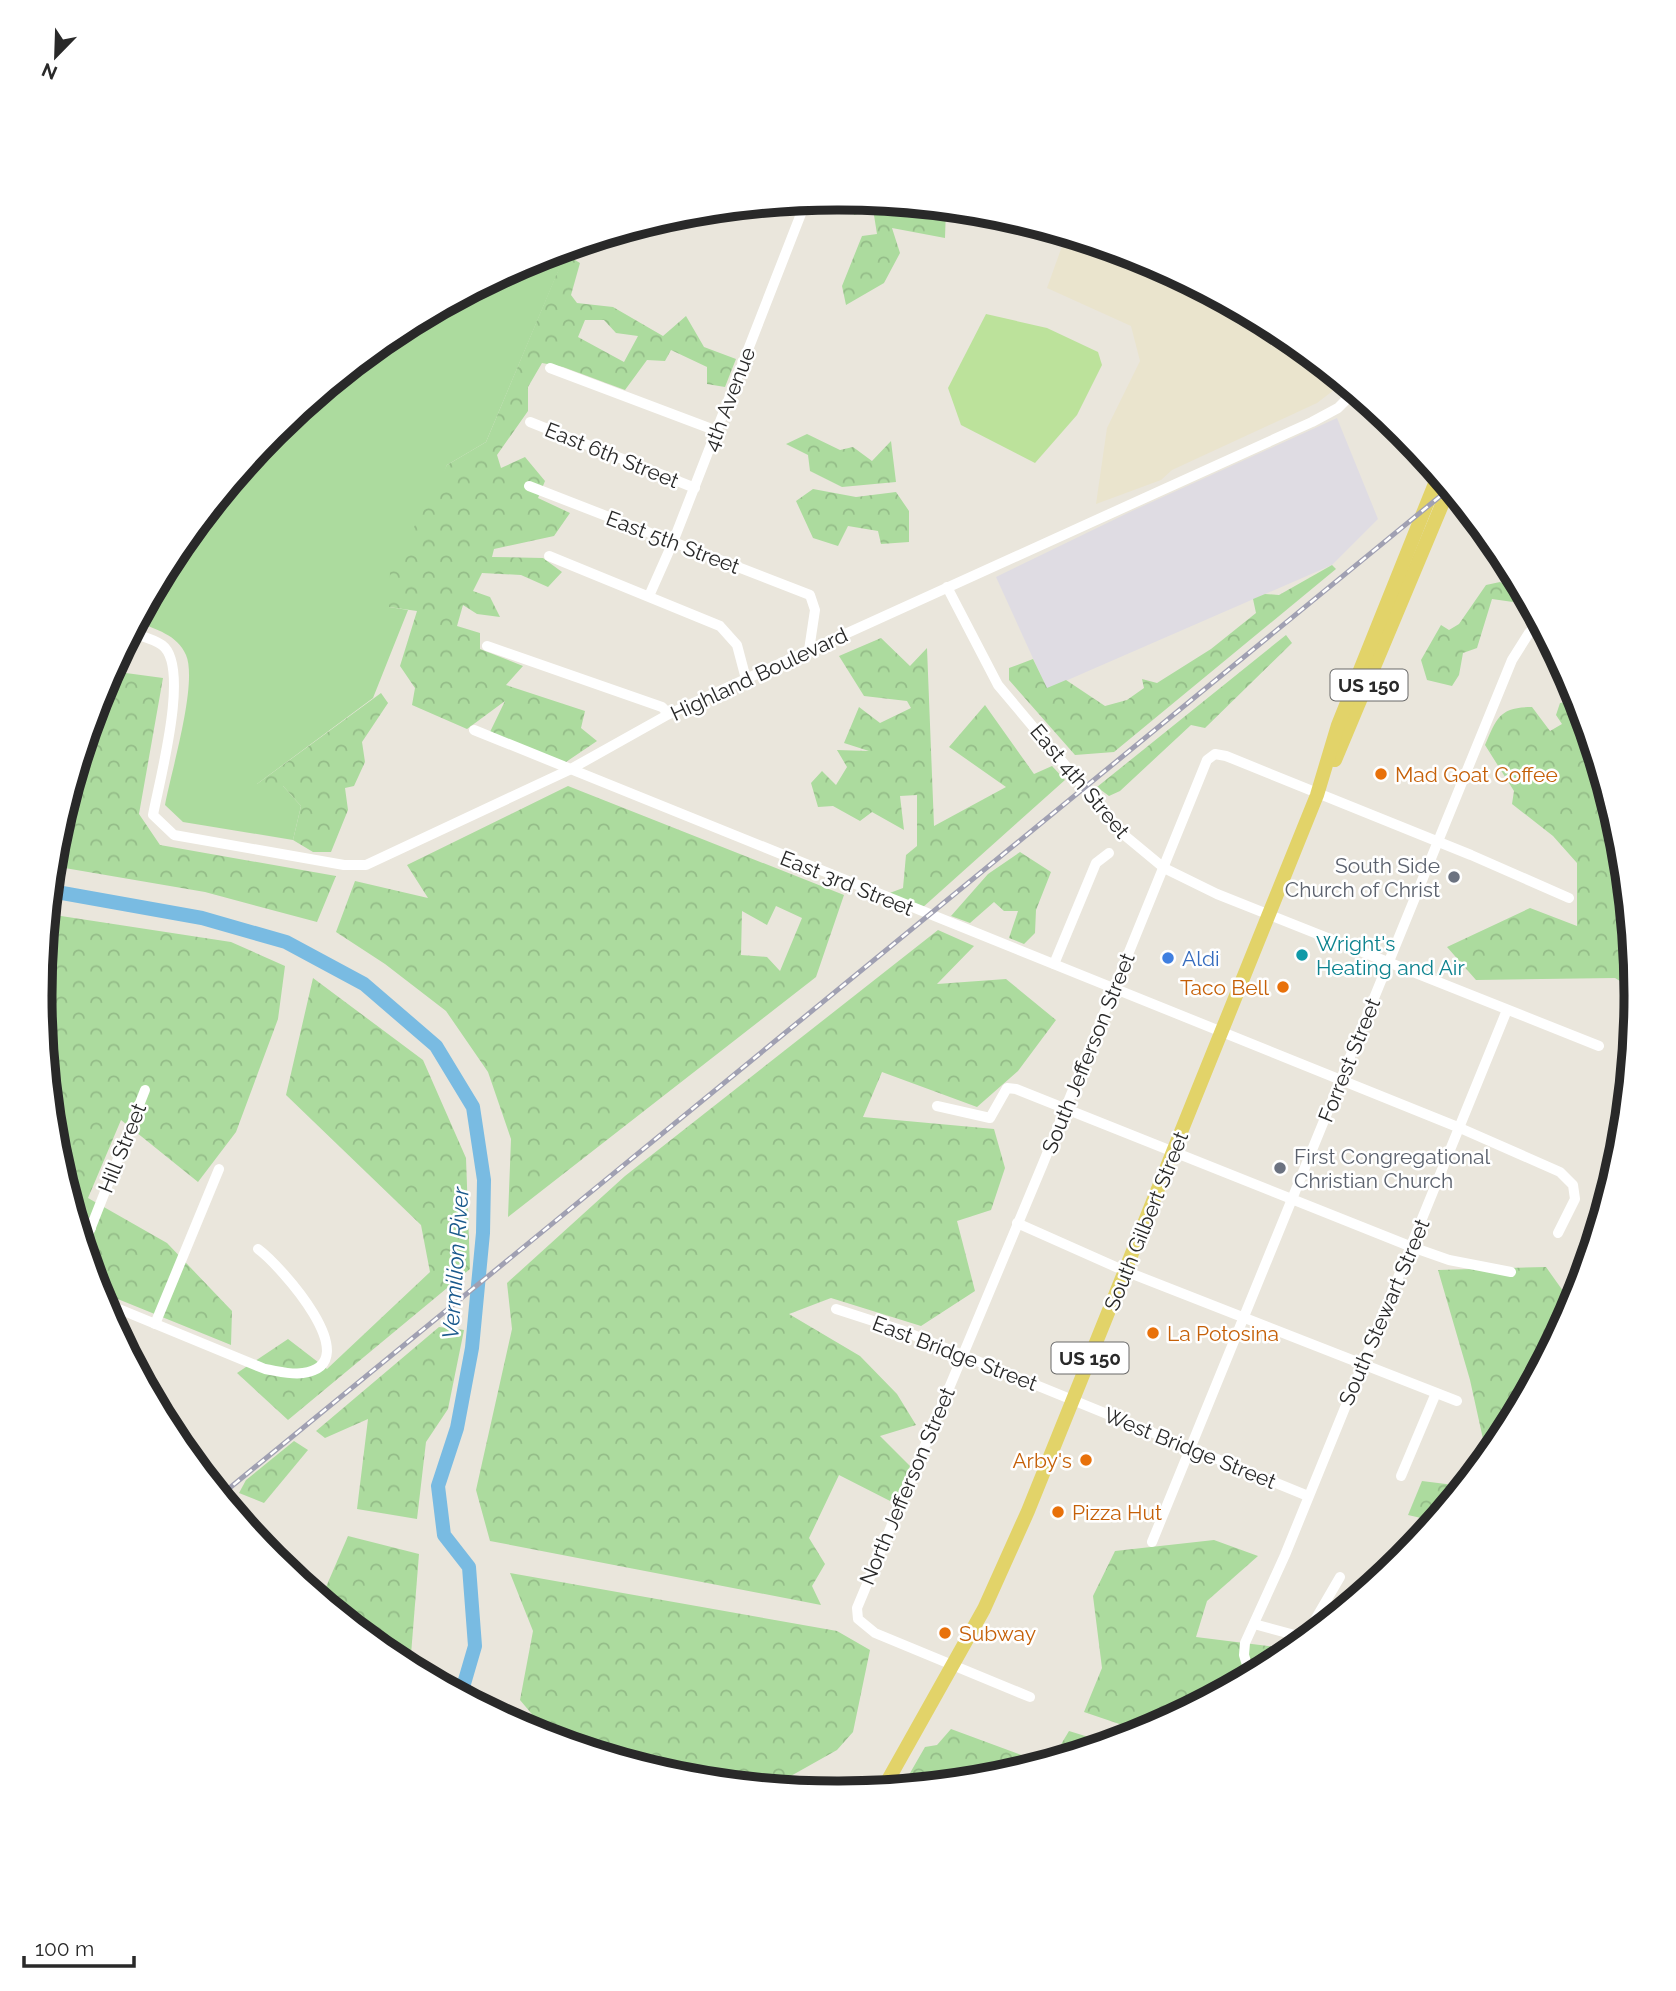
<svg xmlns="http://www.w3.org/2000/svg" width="1676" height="1991" font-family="Raleway,sans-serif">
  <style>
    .industrial { fill: #dfdce3 }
    .education { fill: #eae4cd }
    .grass { fill: #acdb9e }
    .forest { fill: url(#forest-crowns); fill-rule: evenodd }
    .pitch { fill: #bce29b }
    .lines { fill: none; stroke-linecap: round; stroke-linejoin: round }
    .river { stroke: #79bbe2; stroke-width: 14 }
    .minor { stroke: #fff; stroke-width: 10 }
    .major { stroke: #e2d369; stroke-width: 14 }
    .rail-casing { stroke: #a0a0b2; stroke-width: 5 }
    .rail { stroke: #fff; stroke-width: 2.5; stroke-dasharray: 8; stroke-linecap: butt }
    .food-dot { fill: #e8710a; stroke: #fff; stroke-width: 2.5 }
    .worship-dot { fill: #6b7280; stroke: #fff; stroke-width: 2.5 }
    .culture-dot { fill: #0f9aa8; stroke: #fff; stroke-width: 2.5 }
    .shop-dot { fill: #3f7fe0; stroke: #fff; stroke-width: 2.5 }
    .labels { text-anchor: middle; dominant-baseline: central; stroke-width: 5; stroke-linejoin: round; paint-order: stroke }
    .shield { fill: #fff; stroke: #696969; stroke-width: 2 }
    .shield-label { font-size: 19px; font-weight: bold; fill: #292929 }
    .street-label { font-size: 21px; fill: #292929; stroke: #fff }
    .food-label { font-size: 21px; fill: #c56008; stroke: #fff; text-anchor: start }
    .worship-label { font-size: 21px; fill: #5b616d; stroke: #fff; text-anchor: end }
    .culture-label { font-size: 21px; fill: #0d838f; stroke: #fff; text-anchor: start }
    .shop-label { font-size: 21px; fill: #366cbe; stroke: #fff; text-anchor: start }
    .water-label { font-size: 23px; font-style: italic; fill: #1a598c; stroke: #fff }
    .rim { fill: none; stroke: #292929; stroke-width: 9 }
  </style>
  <defs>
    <pattern id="forest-crowns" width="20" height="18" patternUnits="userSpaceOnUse" patternTransform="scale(1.75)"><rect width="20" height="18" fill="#acdb9e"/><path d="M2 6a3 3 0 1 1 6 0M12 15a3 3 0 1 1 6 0" fill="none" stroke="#94bc88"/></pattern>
  </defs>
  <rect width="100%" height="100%" fill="#eae6dc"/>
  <!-- industrial -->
  <polygon class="industrial" points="1337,418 1378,519 1332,565 1047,689 996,577 1132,511"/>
  <!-- education -->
  <polygon class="education" points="1066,235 1144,259 1282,332 1343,383 1317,403 1172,470 1161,480 1096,504 1107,428 1140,361 1131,326 1047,288"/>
  <!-- grass -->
  <path class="grass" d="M568,248L486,442L447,465L389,607L408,610L373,698L257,784L283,786L301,806L293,840L183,822L165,805C171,772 198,683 186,655C178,635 155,629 137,622L175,552L274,431L395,332L533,258Z"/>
  <!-- forest -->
  <g class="forest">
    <polygon points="852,199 946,208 945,238 892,228 900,253 884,283 846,305 842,286 862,236 877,234 873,209 854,215"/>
    <path d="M565,254L580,263L571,295L577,303L613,307L663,336L686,316L704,347L736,359L725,387L707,384V367L671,350L665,361L647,360L625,390L563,367L542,363L528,387V411L497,455L501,468L525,457L545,481L538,498L570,513L554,536L494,549L492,557L543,558L562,572L548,587L521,575L482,573L473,591L490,597L500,617L477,614L463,605L457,626L480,633V649L523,666L506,685L585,711L581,728L597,741L563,764L490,732L505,701L467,729L412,705L415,688L400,666L417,611L389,607L390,572L447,465L486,442ZM585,320H604L616,333L638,336L624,362L578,337Z"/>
    <polygon points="807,434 840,450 853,447 872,461 891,441 896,482 842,487 810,471 808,455 786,444"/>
    <polygon points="813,489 856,497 896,492 909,511 909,542 881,544 878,531 848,526 838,546 813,538 796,501"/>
    <polygon points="1332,565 1336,569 1114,752 1075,755 1009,680 1009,668 1033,659 1047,688 1066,680 1105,706 1127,700 1144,688 1142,679 1157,683 1211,649 1256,613 1253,599 1265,594 1279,595"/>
    <polygon points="1500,582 1516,591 1513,602 1492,599 1477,648 1463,653 1459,675 1452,686 1427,680 1421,660 1441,625 1449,630 1459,624 1486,585"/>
    <polygon points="1286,635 1292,643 1205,728 1191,725 1120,791 1109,796 1097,787"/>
    <polygon points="881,638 910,666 927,648 934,826 1006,787 949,747 985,705 1034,774 1052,766 1065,780 922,908 887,894 903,888 906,855 917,846 917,795 900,796 904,830 872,812 860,821 833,806 818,807 811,783 822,771 836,785 847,767 837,750 869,751 844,743 859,707 880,723 911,708 907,701 864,696 839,656"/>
    <polygon points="111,671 163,678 139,814 160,845 336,876 317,922 205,892 53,866 56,839 101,690"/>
    <polygon points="381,693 388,703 362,742 365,762 354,786 345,788 348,810 331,852 313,852 293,840 301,806 283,786 261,795 257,784"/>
    <path d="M1578,700L1596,759L1592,765C1631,825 1628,920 1635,990L1615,978L1476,980L1447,947L1530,908L1577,926V863L1553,836L1512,804L1514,791L1485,745C1497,717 1500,707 1532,707L1550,731L1562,724L1556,715L1560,703Z"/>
    <path d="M568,786L844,895L816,977L508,1217L511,1139L488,1072L446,1011L385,964L336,932L355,881L428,898L407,865ZM776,906L802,918L780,971L767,957L741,955L742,911L767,925Z"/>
    <polygon points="1020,852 1051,872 1036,910 1035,933 1024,944 1009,938 1018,911 1004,911 994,902 970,923 951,916 988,874"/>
    <polygon points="48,914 231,942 285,966 278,1019 236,1132 198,1182 121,1120 88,1198 167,1243 232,1311 231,1345 98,1291 80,1231 91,1235 95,1227 73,1209 56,1151 40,995"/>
    <polygon points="938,930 974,946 937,984 1006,979 1056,1020 1018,1071 977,1107 882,1072 863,1117 994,1129 1005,1168 991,1210 957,1221 975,1291 921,1326 831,1298 789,1314 860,1356 897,1394 916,1425 880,1436 910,1466 894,1503 839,1475 809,1538 825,1564 812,1586 821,1605 490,1541 476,1490 512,1329 507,1283 625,1176"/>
    <polygon points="313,978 423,1060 466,1158 470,1269 288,1420 237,1373 288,1339 327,1369 430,1272 421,1225 286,1095"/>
    <polygon points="1546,1267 1573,1305 1501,1439 1487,1457 1470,1380 1438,1270"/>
    <polygon points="439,1327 464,1330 448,1409 426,1442 417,1519 357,1509 368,1419 325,1438 316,1431"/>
    <polygon points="294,1441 308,1450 264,1503 239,1493 246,1480"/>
    <polygon points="1422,1481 1462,1486 1434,1521 1408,1515"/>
    <polygon points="348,1536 419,1554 410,1667 394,1659 329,1604 326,1587"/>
    <polygon points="1214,1540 1258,1556 1207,1601 1196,1637 1293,1649 1281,1659 1143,1732 1084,1712 1102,1668 1093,1596 1115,1551"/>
    <polygon points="510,1573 837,1631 870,1650 853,1732 837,1750 789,1777 679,1777 552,1738 520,1700 533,1631"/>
    <polygon points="951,1729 1043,1763 993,1778 902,1787 925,1747 937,1745"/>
    <polygon points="1069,1731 1108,1743 1051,1761"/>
  </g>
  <!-- pitch -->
  <polygon class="pitch" points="986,314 1047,328 1098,352 1102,365 1077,415 1035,463 961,425 948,388"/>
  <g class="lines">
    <!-- river -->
    <polyline class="river" points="51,891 202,918 286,942 364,984 436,1046 473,1107 484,1180 483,1233 472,1348 457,1428 438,1486 444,1535 469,1567 475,1646 461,1694"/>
    <!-- minor -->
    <g class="minor">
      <polyline points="550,368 717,431"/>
      <polyline points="530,422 695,488"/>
      <polyline points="529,486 810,595 815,610 809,650"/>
      <polyline points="549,556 720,626 737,645 746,679"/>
      <polyline points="947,587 998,685 1123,834 1164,868 1217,894 1599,1046"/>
      <polyline points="649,596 673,542 806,201"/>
      <path d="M132,633C141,636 154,639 162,645C191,666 159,782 153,815L174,835L344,865H366L569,770L669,714L1312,422L1338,408L1354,392"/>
      <polyline points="487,646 662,707 669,714"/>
      <polyline points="474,730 1460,1128 1560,1172 1573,1185 1575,1199 1558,1233"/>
      <polyline points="1054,964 1096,863 1109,853"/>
      <polyline points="46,1058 52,1060 48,1071"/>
      <polyline points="937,1106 990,1118 1007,1088 1016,1089 1412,1247 1449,1260 1511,1272"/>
      <polyline points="77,1222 91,1228"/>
      <polyline points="1017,1223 1125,1271 1457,1401"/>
      <polyline points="84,1245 145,1090"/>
      <path d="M102,1302L265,1369C278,1371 291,1375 303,1373C369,1364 280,1265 258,1249"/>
      <polyline points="836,1309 901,1330 1308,1496"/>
      <polyline points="155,1324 219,1169"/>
      <polyline points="1401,1476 1436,1393"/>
      <polyline points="1152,1542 1512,660 1529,633 1539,623"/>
      <polyline points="1254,1624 1302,1637 1308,1632 1340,1577"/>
      <polyline points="1250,1675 1244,1655 1245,1643 1285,1555 1507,1010"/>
      <polyline points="1030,1697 875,1633 858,1619 857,1608 1042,1166 1207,760 1215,754 1226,756 1471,855 1569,898"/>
    </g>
    <!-- major -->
    <g class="major">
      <polyline points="1335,760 1449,488"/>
      <polyline points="883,1789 984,1609 1028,1511 1317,795 1338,725 1438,476"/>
    </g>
    <!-- rail casing -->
    <g class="rail-casing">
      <polyline id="rail" points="221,1495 1449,489"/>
    </g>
    <!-- rail -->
    <use href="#rail" class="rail"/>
  </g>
  <!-- markers -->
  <g class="food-dot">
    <circle cx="1381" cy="774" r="7"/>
    <circle cx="1283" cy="987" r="7"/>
    <circle cx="1153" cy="1333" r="7"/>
    <circle cx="1086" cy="1460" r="7"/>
    <circle cx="1058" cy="1512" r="7"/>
    <circle cx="945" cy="1633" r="7"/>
  </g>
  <g class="worship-dot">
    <circle cx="1454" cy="877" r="7"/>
    <circle cx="1280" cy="1168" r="7"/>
  </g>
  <circle class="culture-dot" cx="1302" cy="955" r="7"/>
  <circle class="shop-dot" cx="1168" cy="958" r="7"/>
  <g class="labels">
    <!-- shield labels -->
    <g class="shield">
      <rect x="1330.5" y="669.5" width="77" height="31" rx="5"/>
      <rect x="1051.5" y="1342.5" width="77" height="31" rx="5"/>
    </g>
    <g class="shield-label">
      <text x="1369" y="685">US 150</text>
      <text x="1090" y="1358">US 150</text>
    </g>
    <!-- street labels -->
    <g class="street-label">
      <text transform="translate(729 399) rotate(-69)">4th Avenue</text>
      <text transform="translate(612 455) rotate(22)">East 6th Street</text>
      <text transform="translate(673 542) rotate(21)">East 5th Street</text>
      <text transform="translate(759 674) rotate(-25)">Highland Boulevard</text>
      <text transform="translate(1080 781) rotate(50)">East 4th Street</text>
      <text transform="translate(847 883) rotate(22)">East 3rd Street</text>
      <text transform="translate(1088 1053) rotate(-68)">South Jefferson Street</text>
      <text transform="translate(1349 1060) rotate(-68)">Forrest Street</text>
      <text transform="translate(122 1148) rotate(-68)">Hill Street</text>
      <text transform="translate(1146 1221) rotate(-68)">South Gilbert Street</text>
      <text transform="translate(1384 1312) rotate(-67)">South Stewart Street</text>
      <text transform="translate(955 1353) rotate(21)">East Bridge Street</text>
      <text transform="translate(1190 1448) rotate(22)">West Bridge Street</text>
      <text transform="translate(907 1486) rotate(-67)">North Jefferson Street</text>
    </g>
    <!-- food labels -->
    <g class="food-label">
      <text x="1395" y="774">Mad Goat Coffee</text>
      <text x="1269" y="987" text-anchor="end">Taco Bell</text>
      <text x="1167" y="1333">La Potosina</text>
      <text x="1072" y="1460" text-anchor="end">Arby's</text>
      <text x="1072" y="1512">Pizza Hut</text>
      <text x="959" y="1633">Subway</text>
    </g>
    <!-- worship labels -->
    <g class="worship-label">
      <text x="1440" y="865">South Side<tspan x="1440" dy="24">Church of Christ</tspan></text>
      <text x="1294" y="1156" text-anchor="start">First Congregational<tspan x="1294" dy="24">Christian Church</tspan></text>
    </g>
    <!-- culture labels -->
    <g class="culture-label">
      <text x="1316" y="943">Wright's<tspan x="1316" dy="24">Heating and Air</tspan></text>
    </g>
    <!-- shop labels -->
    <g class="shop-label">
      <text x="1182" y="958">Aldi</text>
    </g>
    <!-- water labels -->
    <g class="water-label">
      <text transform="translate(455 1263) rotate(-86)">Vermilion River</text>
    </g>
  </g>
  <!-- crop -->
  <path d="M0 0H1676V1991H0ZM837 210H839A785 785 0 0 1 1624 995V996A785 785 0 0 1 839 1781H837A785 785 0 0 1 52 996V995A785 785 0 0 1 837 210Z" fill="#fff" fill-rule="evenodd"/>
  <path class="rim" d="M837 210H839A785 785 0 0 1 1624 995V996A785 785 0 0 1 839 1781H837A785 785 0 0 1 52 996V995A785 785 0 0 1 837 210Z"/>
  <!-- north arrow -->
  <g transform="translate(56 56) rotate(203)" stroke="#ffffff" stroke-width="5" paint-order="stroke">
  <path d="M0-5L12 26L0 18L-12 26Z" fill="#292929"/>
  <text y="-10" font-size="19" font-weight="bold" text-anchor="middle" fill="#292929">N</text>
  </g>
  <!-- scale -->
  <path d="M24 1956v10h110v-10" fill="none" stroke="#292929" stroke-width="3.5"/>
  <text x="35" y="1956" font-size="21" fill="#292929" stroke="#ffffff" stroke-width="5" paint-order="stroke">100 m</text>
</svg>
